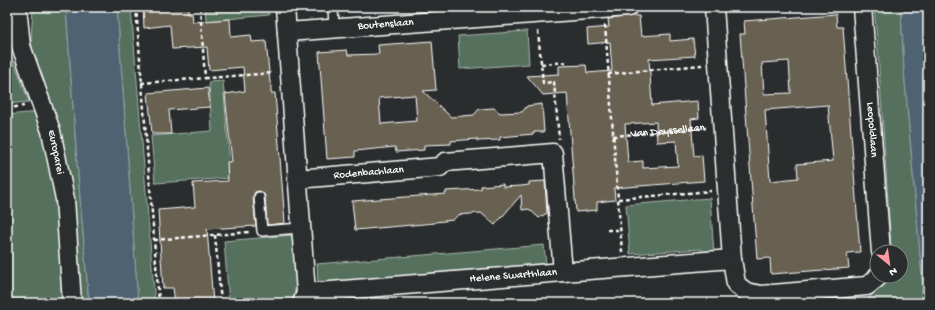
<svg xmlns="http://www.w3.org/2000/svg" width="935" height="310" font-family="'Gochi Hand',sans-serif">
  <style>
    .green { fill: #556f5d; stroke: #aab7ae }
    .water { fill: #506272; stroke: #96a1aa }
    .building { fill: #686151; stroke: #fff; fill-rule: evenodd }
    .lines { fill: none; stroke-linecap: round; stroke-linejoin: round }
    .lane-casing { stroke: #fff; stroke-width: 12 }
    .street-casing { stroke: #fff; stroke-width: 21 }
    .path { stroke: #fff; stroke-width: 2.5; stroke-dasharray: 4 3; stroke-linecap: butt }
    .lane { stroke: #2a2d2e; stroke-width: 9 }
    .street { stroke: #2a2d2e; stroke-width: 18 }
    .labels { text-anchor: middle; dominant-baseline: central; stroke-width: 3; stroke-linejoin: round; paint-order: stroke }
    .street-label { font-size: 11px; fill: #fff; stroke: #2a2d2e }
  </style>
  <rect width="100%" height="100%" fill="#2a2d2e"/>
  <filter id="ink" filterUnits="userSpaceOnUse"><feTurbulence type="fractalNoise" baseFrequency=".025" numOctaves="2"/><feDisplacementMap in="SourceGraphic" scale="8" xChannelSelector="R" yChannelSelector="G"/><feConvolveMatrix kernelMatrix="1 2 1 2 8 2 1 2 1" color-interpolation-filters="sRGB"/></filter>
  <g filter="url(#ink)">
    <!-- green -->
    <g class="green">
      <polygon points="33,7 66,7 77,162 89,303 81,303 35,66 31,40"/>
      <polygon points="117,7 131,7 155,303 138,303"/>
      <polygon points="205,7 268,7 269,15 206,21"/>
      <polygon points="874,7 901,7 904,70 923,288 919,303 866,303 883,276 901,276 901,252 890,252 891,246 878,52"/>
      <polygon points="527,31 529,64 460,69 458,36"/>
      <polygon points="14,61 29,102 7,104 7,62"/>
      <polygon points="223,81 231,178 155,183 151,136 212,131 209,82"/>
      <polygon points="38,112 47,134 58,219 66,303 7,303 7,115"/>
      <polygon points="710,198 714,254 702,255 701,249 630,254 626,205"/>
      <polygon points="294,235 296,283 293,303 229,303 224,241"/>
      <polygon points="544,245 546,264 318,283 317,264"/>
    </g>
    <!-- water -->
    <g class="water">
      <polygon points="66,7 117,7 138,303 89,303 77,162"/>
      <polygon points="901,7 928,7 928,303 919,303 923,288 904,70"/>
    </g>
    <!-- building -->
    <g class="building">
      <polygon points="143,7 188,7 188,13 192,13 193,22 230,19 231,37 251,35 252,42 266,41 270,83 271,83 271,93 275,93 285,223 267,225 265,196 262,192 259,191 255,192 253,197 256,226 207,229 213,303 190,303 190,301 175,302 173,288 163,288 158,210 195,207 193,183 228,181 227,162 232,162 225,94 245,91 243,67 209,70 207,47 172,49 170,25 144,28"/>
      <path d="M836,14L837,27H843L860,252L847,253L849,268L771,274L770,258L757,259L740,34H745L744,21ZM789,61L791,93L764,94L762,63ZM828,105L833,161L797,164L798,178L770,181L765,110Z"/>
      <path d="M632,16H639L641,36L670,34V41L693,39L695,56L649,59L652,105L698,101L699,118L691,119L694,156L702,155L704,181L614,188L615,200L597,202V210L576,212L567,93L543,95L527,76L559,74V66L586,65L587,73L612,71L610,42L588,44L587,29L609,27L608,19ZM656,122L657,142L676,141L678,166L643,168V161L628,162L625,124Z"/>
      <path d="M432,41L436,90L423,91L451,117L474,115L479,109L494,108L500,113L522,112L527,106L542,104L544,132H534V134L500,137V140L477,141V139L451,141V144L424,145V150L396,152L395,147L355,151V157L327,159L319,52L347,50L348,55L379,54L378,45ZM415,95L417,121L381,124L379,98Z"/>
      <polygon points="208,88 210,107 169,110 171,134 152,134 148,93"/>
      <polygon points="545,181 547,213 539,218 529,209 522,210 521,195 495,225 481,213 458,215 453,220 435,222 435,223 355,230 352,201 446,194 446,191 481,189 481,186 503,184 503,187 521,186 529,185 529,182"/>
    </g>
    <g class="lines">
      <!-- lane casing -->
      <g class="lane-casing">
        <g id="lane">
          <polyline points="333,7 334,28"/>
          <polyline points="259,197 262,231 301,228"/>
        </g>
      </g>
      <!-- street casing -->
      <g class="street-casing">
        <g id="street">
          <path id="s2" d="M17,7L21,46L51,131L65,199L72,303"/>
          <polyline points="285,7 306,293 302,303"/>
          <polyline points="714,7 732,259 736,284 746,292 761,295 867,286 877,278 878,276"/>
          <path id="s3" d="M862,7L881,252"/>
          <path id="s4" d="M287,32L628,7"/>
          <polyline points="445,162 553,153 563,272"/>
          <path id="s5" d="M297,179L440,167"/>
          <path id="s6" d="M306,293L563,272L732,259"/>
        </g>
      </g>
      <!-- path -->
      <g class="path">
        <polyline points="136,7 159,303"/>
        <polyline points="200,7 205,78"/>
        <polyline points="605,25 622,252"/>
        <polyline points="538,31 543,83 554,82 559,139"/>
        <polyline points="541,64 569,62"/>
        <polyline points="608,74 702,65"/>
        <polyline points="141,83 273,73"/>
        <polyline points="7,108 24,106"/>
        <path id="s1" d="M613,136L706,128"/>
        <polyline points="618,199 711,191"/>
        <polyline points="607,230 620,230"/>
        <polyline points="215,235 221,303"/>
        <polyline points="154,240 250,232"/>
      </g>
      <!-- lane -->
      <use href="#lane" class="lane"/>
      <!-- street -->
      <use href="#street" class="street"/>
    </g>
  </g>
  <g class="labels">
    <!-- street labels -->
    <g class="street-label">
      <text stroke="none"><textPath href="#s4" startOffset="99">Boutenslaan</textPath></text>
      <text stroke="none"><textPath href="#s3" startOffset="123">Leopoldlaan</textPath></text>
      <text stroke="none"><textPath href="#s1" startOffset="55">Van Deyssellaan</textPath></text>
      <text stroke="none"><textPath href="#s2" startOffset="151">Europarei</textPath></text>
      <text stroke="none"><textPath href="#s5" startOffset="72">Rodenbachlaan</textPath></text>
      <text stroke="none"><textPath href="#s6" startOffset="208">Helene Swarthlaan</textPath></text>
    </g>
  </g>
  <!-- margin -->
  <rect width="935" height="310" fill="none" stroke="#2a2d2e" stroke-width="24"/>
  <rect x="12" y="12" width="911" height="286" fill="none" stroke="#fff" stroke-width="1.5" filter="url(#ink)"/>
  <!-- north arrow -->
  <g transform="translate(889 264) rotate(151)"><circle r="19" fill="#2a2d2e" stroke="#7f8182"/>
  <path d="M0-3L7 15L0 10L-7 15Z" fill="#ff9aa2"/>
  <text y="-6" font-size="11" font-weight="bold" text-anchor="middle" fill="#ffffff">N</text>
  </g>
</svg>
